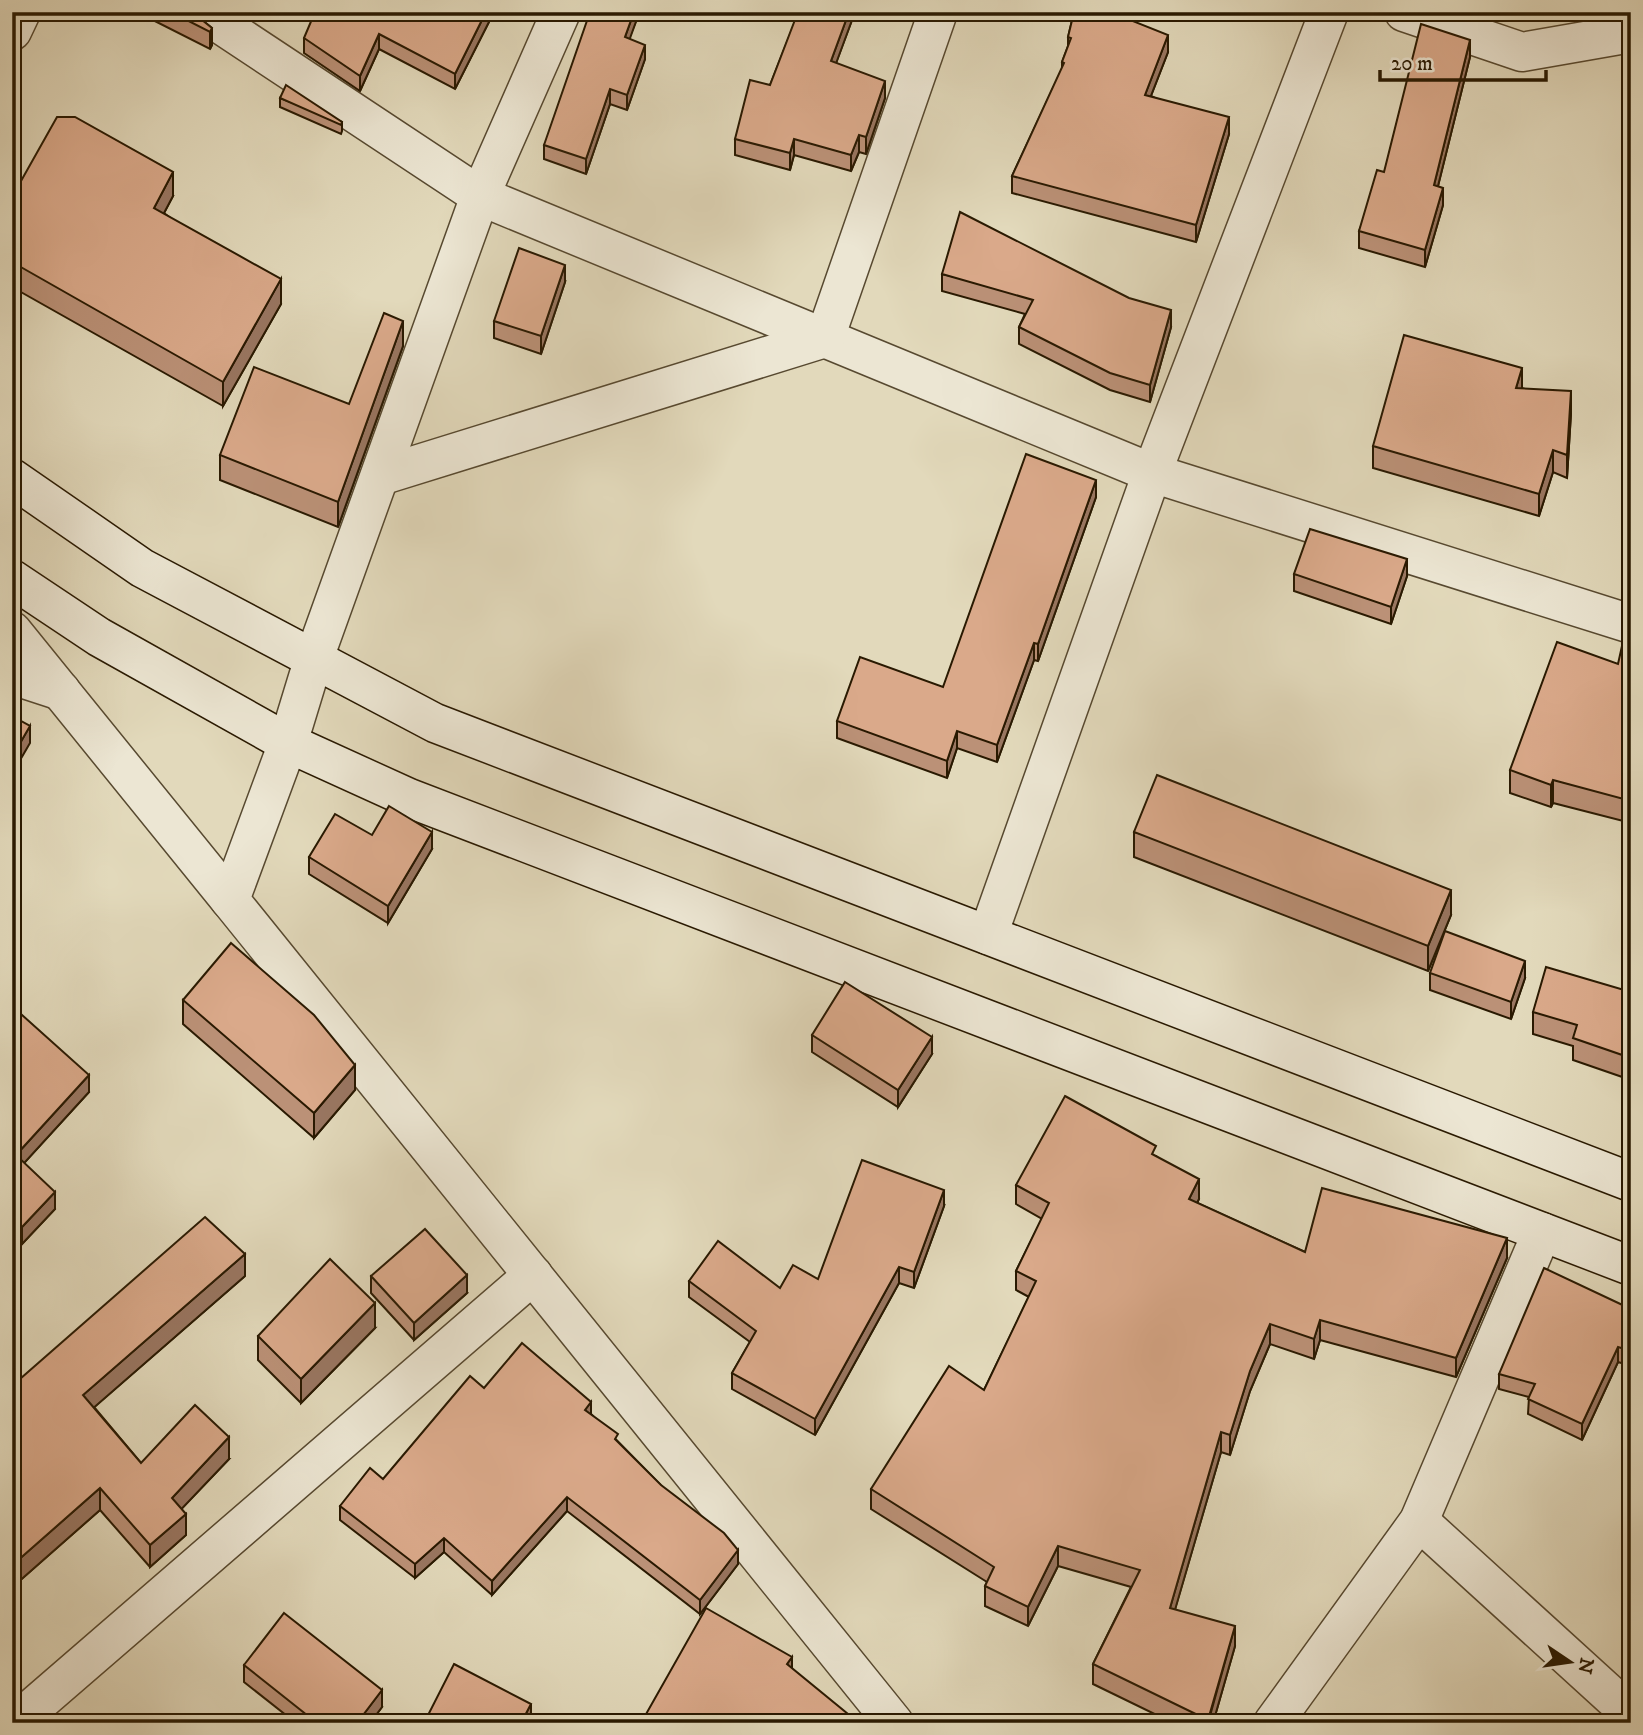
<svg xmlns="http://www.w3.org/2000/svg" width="1643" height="1735" font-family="'IM FELL DW Pica',serif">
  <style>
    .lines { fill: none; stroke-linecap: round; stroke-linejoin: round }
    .minor-casing { stroke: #574930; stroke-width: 41 }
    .tertiary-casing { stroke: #574930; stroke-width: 41 }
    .secondary-casing { stroke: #291901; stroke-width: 41 }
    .minor { stroke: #ece6d3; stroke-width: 38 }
    .tertiary { stroke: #ece6d3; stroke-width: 38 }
    .secondary { stroke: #ece6d3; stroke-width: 38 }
    .wall { fill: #bb9177; stroke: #291901; stroke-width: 2 }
    .shaded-wall { fill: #997661; stroke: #291901; stroke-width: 2 }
    .building { fill: #daa98a; stroke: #291901; stroke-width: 2 }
  </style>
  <rect width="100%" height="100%" fill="#e2d9bb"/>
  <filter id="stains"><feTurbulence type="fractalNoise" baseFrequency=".00286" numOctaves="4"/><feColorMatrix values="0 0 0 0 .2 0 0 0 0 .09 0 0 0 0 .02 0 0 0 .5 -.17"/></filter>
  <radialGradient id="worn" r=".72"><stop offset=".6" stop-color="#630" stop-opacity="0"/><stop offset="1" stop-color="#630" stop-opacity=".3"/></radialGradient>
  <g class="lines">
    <!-- minor casing -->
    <g class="minor-casing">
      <g id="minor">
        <polyline points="202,12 480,196 1152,473 1631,624"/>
        <polyline points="1404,12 1522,52 1631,33"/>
        <polyline points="12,31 21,12"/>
        <polyline points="380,476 825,338 938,12"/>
        <polyline points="313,661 480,196 561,12"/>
        <polyline points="12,675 61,691"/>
        <polyline points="988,935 1152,473 1329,12"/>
        <polyline points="1419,1521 1631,1714"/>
        <polyline points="15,1723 533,1275"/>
        <polyline points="1273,1723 1419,1521 1542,1232"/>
      </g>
    </g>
    <!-- tertiary casing -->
    <g class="tertiary-casing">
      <g id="tertiary">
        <polyline points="12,631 230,900"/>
        <polyline points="313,661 288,743 230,900 894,1723"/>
      </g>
    </g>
    <!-- secondary casing -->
    <g class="secondary-casing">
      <g id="secondary">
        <polyline points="12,478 142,568 435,723 1631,1182"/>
        <polyline points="12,579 99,637 288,743 409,798 1631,1266"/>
      </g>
    </g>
    <!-- minor -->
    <use href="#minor" class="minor"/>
    <!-- tertiary -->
    <use href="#tertiary" class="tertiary"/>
    <!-- secondary -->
    <use href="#secondary" class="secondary"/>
  </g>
  <!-- wall -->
  <g class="wall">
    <polygon points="137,12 192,12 212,28 212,45 210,49"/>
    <polygon points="494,12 455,89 379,49 360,91 304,53 304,38"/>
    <polygon points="638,12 638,16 629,39 645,59 627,110 610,104 586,174 544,159 544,145"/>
    <polygon points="794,12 855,12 836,63 885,98 866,154 859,152 851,171 794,155 790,170 735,155 735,139 770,85 798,14"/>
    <polygon points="1074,12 1136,12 1133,22 1168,52 1151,96 1229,134 1196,242 1012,193 1012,176 1062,69 1062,62 1068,46 1068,37"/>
    <polygon points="1470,57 1438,186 1443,205 1425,267 1359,248 1359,231 1384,172"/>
    <polygon points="280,98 342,122 342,131 341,134 280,107"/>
    <polygon points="173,196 164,213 281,304 223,406 12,287 12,197"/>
    <polygon points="942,274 1171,327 1150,402 1110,390 1019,344 1019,327 1025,314 942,291"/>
    <polygon points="565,282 541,354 494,338 494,321"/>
    <polygon points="403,346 338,527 220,480 220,455 349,404"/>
    <polygon points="1522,388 1571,413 1567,478 1553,472 1539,516 1373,468 1373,446"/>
    <polygon points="1096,497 1038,661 1034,660 997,762 957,748 947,778 837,738 837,721 943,687"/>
    <polygon points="1294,574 1407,576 1391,624 1294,591"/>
    <polygon points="1631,648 1631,823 1553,803 1551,807 1510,793 1510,770 1618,664"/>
    <polygon points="1134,832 1451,915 1428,971 1134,857"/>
    <polygon points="372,835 432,849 388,923 309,874 309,857"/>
    <polygon points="1430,973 1525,978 1511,1019 1430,990"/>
    <polygon points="1631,992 1631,1080 1573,1060 1573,1046 1533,1034 1533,1012"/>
    <polygon points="183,1000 355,1090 314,1138 183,1024"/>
    <polygon points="12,1006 89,1092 24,1163 55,1209 22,1244 12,1235"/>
    <polygon points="812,1035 932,1054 898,1107 812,1052"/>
    <polygon points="1156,1156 1199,1199 1197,1203 1305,1252 1507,1258 1456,1377 1320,1340 1314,1359 1270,1344 1250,1391 1230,1455 1221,1452 1175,1609 1235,1646 1213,1723 1173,1723 1093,1684 1093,1664 1131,1587 1058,1566 1028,1626 985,1606 985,1586 987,1582 871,1509 871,1489 984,1390 1029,1297 1016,1290 1016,1271 1042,1219 1016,1204 1016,1185"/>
    <polygon points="944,1206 914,1288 899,1283 815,1435 732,1389 732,1373 750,1342 689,1297 689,1281 780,1288 818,1279"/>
    <polygon points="245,1276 94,1407 141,1463 229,1459 181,1509 186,1535 150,1567 100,1510 16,1584 12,1580 12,1386"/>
    <polygon points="371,1276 467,1293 414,1340 371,1293"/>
    <polygon points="1631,1309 1631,1366 1618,1362 1582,1440 1528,1414 1529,1397 1499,1389 1499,1374"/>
    <polygon points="375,1328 301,1403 258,1360 258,1336"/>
    <polygon points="484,1388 591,1414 738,1564 700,1614 567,1511 492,1595 444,1552 415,1578 340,1520 340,1506 383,1479"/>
    <polygon points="244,1665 382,1707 370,1723 296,1723 244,1682"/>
  </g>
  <!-- shaded-wall -->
  <g class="shaded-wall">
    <polygon points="486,12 494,12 455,89 455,74"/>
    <polygon points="634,12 638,12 638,16 625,52 625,37"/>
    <polygon points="849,12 855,12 831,77 831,61"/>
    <polygon points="1132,12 1136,12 1130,37 1130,20"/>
    <polygon points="212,28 212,45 210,49 210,32"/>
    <polygon points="379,34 379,49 360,91 360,76"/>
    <polygon points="1168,35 1168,52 1145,111 1145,95"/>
    <polygon points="1470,40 1470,57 1434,202 1434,185"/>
    <polygon points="645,45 645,59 627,110 627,95"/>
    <polygon points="885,81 885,98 866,154 866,137"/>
    <polygon points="610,89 610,104 586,174 586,159"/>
    <polygon points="1229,117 1229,134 1196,242 1196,225"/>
    <polygon points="859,135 859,152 851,171 851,155"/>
    <polygon points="794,139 794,155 790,170 790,153"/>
    <polygon points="173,172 173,196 154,232 154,208"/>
    <polygon points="1443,188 1443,205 1425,267 1425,250"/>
    <polygon points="565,265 565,282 541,354 541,336"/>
    <polygon points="281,279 281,304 223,406 223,382"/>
    <polygon points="1171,310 1171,327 1150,402 1150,385"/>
    <polygon points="403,321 403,346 338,527 338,502"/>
    <polygon points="1522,368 1522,391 1516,388"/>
    <polygon points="1571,391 1571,413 1567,478 1567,455"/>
    <polygon points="1553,450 1553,472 1539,516 1539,494"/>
    <polygon points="1096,480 1096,497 1038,661 1038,644"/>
    <polygon points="1407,559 1407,576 1391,624 1391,607"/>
    <polygon points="1034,643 1034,660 997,762 997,745"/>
    <polygon points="30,726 30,743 12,774 12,757"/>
    <polygon points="957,731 957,748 947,778 947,761"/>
    <polygon points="1553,780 1553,803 1551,807 1551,785"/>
    <polygon points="432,832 432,849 388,923 388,906"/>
    <polygon points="1451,890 1451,915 1428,971 1428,946"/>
    <polygon points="1525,961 1525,978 1511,1019 1511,1002"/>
    <polygon points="932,1037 932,1054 898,1107 898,1090"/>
    <polygon points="355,1065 355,1090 314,1138 314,1113"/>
    <polygon points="89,1075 89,1092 16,1172 16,1155"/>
    <polygon points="1199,1179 1199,1199 1189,1218 1189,1199"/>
    <polygon points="944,1190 944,1206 914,1288 914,1272"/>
    <polygon points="55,1192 55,1209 22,1244 22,1227"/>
    <polygon points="1507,1238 1507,1258 1456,1377 1456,1358"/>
    <polygon points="245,1254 245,1276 83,1417 83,1395"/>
    <polygon points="899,1267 899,1283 815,1435 815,1419"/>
    <polygon points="467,1275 467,1293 414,1340 414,1323"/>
    <polygon points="375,1303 375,1328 301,1403 301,1379"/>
    <polygon points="1320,1320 1320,1340 1314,1359 1314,1339"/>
    <polygon points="1270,1324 1270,1344 1250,1391 1230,1455 1230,1435 1250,1371"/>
    <polygon points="1618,1347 1618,1362 1582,1440 1582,1424"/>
    <polygon points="591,1402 591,1416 585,1410"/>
    <polygon points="1221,1432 1221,1452 1170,1627 1170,1608"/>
    <polygon points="229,1437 229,1459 172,1519 172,1498"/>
    <polygon points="100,1488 100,1510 16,1584 16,1562"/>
    <polygon points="567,1497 567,1511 492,1595 492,1581"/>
    <polygon points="186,1514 186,1535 150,1567 150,1545"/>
    <polygon points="444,1538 444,1552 415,1578 415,1564"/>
    <polygon points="1058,1546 1058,1566 1028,1626 1028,1607"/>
    <polygon points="738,1550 738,1564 700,1614 700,1600"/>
    <polygon points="1235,1626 1235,1646 1213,1723 1208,1723"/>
    <polygon points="792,1657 792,1674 787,1664"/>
    <polygon points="382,1690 382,1707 370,1723 357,1723"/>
    <polygon points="531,1704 531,1721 530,1723 521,1723"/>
  </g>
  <!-- building -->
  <g class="building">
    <polygon points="171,12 192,12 212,28 210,32"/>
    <polygon points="315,12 486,12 455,74 379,34 360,76 304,38"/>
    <polygon points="590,12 634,12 625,37 645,45 627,95 610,89 586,159 544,145"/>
    <polygon points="798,12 849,12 831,61 885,81 866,137 859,135 851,155 794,139 790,153 735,139 750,80 770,85"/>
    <polygon points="1074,12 1132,12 1130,20 1168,35 1145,95 1229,117 1196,225 1012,176 1064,63 1062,62 1071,38 1068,37"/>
    <polygon points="1421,24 1470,40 1434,185 1443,188 1425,250 1359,231 1377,170 1384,172"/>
    <polygon points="286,85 342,122 341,125 280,98"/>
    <polygon points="57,117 75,117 173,172 154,208 281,279 223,382 12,262 12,197"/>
    <polygon points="960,212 1129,298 1171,310 1150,385 1110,373 1019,327 1033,300 942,274"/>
    <polygon points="519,248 565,265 541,336 494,321"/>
    <polygon points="384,313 403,321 338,502 220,455 254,367 349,404"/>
    <polygon points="1404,335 1522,368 1516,388 1571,391 1567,455 1553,450 1539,494 1373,446"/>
    <polygon points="1026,454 1096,480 1038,644 1034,643 997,745 957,731 947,761 837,721 860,657 943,687"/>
    <polygon points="1310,529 1407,559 1391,607 1294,574"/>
    <polygon points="1557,642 1618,664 1622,646 1631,648 1631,801 1553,780 1551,785 1510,770"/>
    <polygon points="12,716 30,726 12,757"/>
    <polygon points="1157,775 1451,890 1428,946 1134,832"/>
    <polygon points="389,806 432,832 388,906 309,857 335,814 372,835"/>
    <polygon points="1445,931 1525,961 1511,1002 1430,973"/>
    <polygon points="231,943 314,1015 355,1065 314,1113 183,1000"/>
    <polygon points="1546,967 1631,992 1631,1058 1573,1038 1577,1025 1533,1012"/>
    <polygon points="845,982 932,1037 898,1090 812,1035"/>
    <polygon points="12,1006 89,1075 16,1155 55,1192 22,1227 12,1218"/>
    <polygon points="1065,1096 1156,1146 1152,1154 1199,1179 1189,1199 1305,1252 1322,1188 1507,1238 1456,1358 1320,1320 1314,1339 1270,1324 1250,1371 1230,1435 1221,1432 1170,1608 1235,1626 1208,1720 1093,1664 1140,1570 1058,1546 1028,1607 985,1586 994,1567 871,1489 949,1366 984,1390 1036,1281 1016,1271 1049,1203 1016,1185"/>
    <polygon points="862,1160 944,1190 914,1272 899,1267 815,1419 732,1373 756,1331 689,1281 718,1241 780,1288 793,1265 818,1279"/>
    <polygon points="205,1217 245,1254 83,1395 141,1463 195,1405 229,1437 172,1498 186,1514 150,1545 100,1488 16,1562 12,1558 12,1386"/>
    <polygon points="425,1229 467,1275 414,1323 371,1276"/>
    <polygon points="330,1259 375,1303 301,1379 258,1336"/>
    <polygon points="1544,1268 1631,1309 1631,1351 1618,1347 1582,1424 1528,1399 1535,1384 1499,1374"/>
    <polygon points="522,1343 591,1402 585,1410 618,1434 615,1439 661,1485 724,1533 738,1550 700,1600 567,1497 492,1581 444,1538 415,1564 340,1506 370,1468 383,1479 470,1376 484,1388"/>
    <polygon points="706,1608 792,1657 787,1664 859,1723 641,1723"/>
    <polygon points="284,1613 382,1690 357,1723 317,1723 244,1665"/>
    <polygon points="454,1664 531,1704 521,1723 424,1723"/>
  </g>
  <!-- margin -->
  <rect width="1643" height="1735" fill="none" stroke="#e2d9bb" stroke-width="42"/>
  <rect x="14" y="14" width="1615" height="1707" fill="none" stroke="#291901" stroke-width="3.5"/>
  <rect x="21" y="21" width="1601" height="1693" fill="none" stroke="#291901" stroke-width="2"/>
  <!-- north arrow -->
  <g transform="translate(1570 1662) rotate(103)" stroke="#ece6d3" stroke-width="5" paint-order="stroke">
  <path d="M0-5L12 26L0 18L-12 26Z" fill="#291901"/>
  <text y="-10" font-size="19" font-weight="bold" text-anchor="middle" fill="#291901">N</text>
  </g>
  <!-- scale -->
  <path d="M1380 70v10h166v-10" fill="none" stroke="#291901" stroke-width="3.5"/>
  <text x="1391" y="70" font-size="21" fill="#291901" stroke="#ece6d3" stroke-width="5" paint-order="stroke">20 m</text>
  <rect width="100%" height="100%" filter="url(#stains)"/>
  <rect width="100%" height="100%" fill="url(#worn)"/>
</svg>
